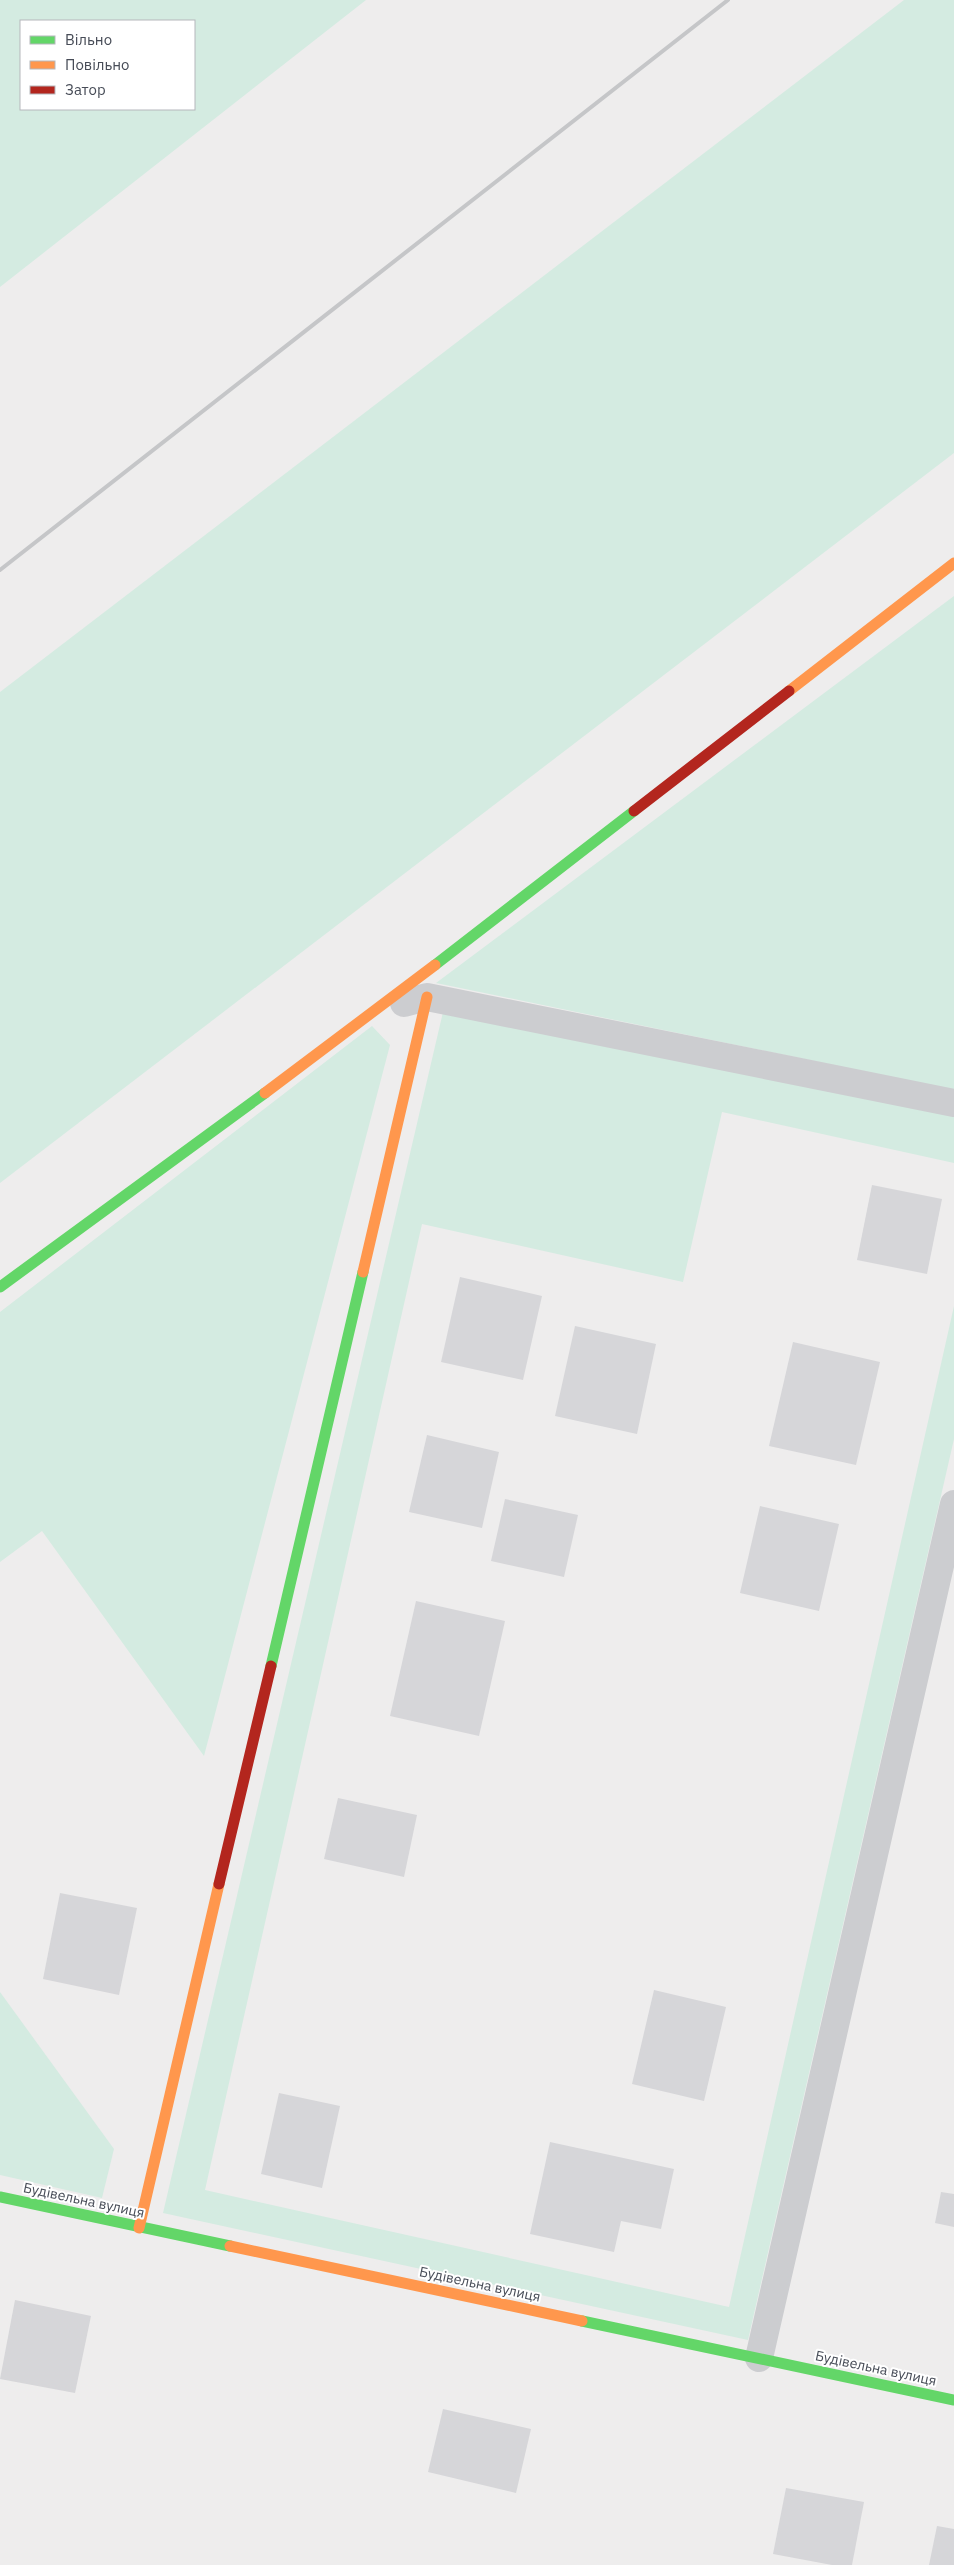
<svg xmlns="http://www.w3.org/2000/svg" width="954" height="2565" font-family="'IBM Plex Sans',sans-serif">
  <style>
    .green { fill: #d4ebe1; fill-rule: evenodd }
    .building { fill: #d6d6d9 }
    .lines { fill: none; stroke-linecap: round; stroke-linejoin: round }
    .street { stroke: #cccdd0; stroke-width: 28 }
    .fast { stroke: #63d668; stroke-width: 11 }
    .slow { stroke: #ff974d; stroke-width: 11 }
    .jam { stroke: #b3261e; stroke-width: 11 }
    .rail { stroke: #c5c6c8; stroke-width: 4 }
    .labels { text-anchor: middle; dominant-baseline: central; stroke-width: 4; stroke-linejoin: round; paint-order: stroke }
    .street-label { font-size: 14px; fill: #474c57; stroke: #fff }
  </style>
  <rect width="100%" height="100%" fill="#eeeded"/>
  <!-- green -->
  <g class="green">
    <path d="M0,0H366L0,287ZM21,21H194V109H21Z"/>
    <polygon points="904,0 954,0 954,453 0,1183 0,692"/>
    <polygon points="954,596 954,1090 436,983"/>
    <polygon points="443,1012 954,1116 954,1163 722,1112 683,1282 422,1224 205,2190 729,2307 954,1306 954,1439 748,2340 163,2213"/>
    <polygon points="372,1026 390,1045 204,1756 42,1531 0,1562 0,1312"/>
    <polygon points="0,1992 114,2149 102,2198 0,2175"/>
  </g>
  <!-- building -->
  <g class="building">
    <polygon points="872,1185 942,1199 927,1274 857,1260"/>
    <polygon points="460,1277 542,1296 523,1380 441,1362"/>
    <polygon points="575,1326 656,1344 637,1434 555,1416"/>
    <polygon points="793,1342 880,1362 856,1465 769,1446"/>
    <polygon points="427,1435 499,1452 482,1528 409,1512"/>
    <polygon points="505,1499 578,1515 564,1577 491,1561"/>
    <polygon points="760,1506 839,1524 819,1611 740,1593"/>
    <polygon points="416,1601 505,1621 479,1736 390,1716"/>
    <polygon points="338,1798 417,1815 404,1877 324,1859"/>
    <polygon points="60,1893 137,1908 119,1995 43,1979"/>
    <polygon points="654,1990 726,2007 704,2101 632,2084"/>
    <polygon points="279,2093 340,2106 322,2188 261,2174"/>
    <polygon points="550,2142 674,2169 661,2229 621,2221 614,2252 530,2234"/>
    <polygon points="941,2192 954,2194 954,2227 935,2223"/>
    <polygon points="15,2300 91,2316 75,2393 0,2379"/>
    <polygon points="443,2409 531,2429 516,2493 428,2472"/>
    <polygon points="786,2488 864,2502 852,2565 832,2565 773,2554"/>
    <polygon points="937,2526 954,2529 954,2565 929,2565"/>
  </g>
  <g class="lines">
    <!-- street -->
    <g class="street">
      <polyline points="404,1003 427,997 954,1103"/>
      <polyline points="759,2358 954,1504"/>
    </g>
    <!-- fast -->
    <g class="fast">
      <polyline points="435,965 634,811"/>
      <polyline points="0,1287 265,1093"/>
      <polyline points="271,1666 363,1272"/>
      <polyline points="0,2197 230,2246"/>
      <polyline points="582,2321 954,2400"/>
    </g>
    <!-- slow -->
    <g class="slow">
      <polyline points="789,691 954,563"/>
      <polyline points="265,1093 435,965"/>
      <polyline points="363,1272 427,997"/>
      <polyline points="139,2228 219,1884"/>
      <polyline points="230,2246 582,2321"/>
    </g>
    <!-- jam -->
    <g class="jam">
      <polyline points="634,811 789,691"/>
      <polyline points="219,1884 271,1666"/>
    </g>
    <!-- rail -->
    <polyline class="rail" points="0,570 728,0"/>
  </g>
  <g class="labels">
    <!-- street labels -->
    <g class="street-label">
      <text transform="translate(84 2200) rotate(12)">Будівельна вулиця</text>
      <text transform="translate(480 2284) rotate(12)">Будівельна вулиця</text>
      <text transform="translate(876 2368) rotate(12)">Будівельна вулиця</text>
    </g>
  </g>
  <!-- legend -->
  <rect x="20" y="20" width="175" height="90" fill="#ffffff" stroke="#b5b7bc"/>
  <rect x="30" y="36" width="25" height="8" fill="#63d668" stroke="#b5b7bc"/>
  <text x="65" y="45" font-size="15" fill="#474c57">Вільно</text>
  <rect x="30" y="61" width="25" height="8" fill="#ff974d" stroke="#b5b7bc"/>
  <text x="65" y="70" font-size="15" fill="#474c57">Повільно</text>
  <rect x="30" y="86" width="25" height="8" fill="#b3261e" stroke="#b5b7bc"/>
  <text x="65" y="95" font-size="15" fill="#474c57">Затор</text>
</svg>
